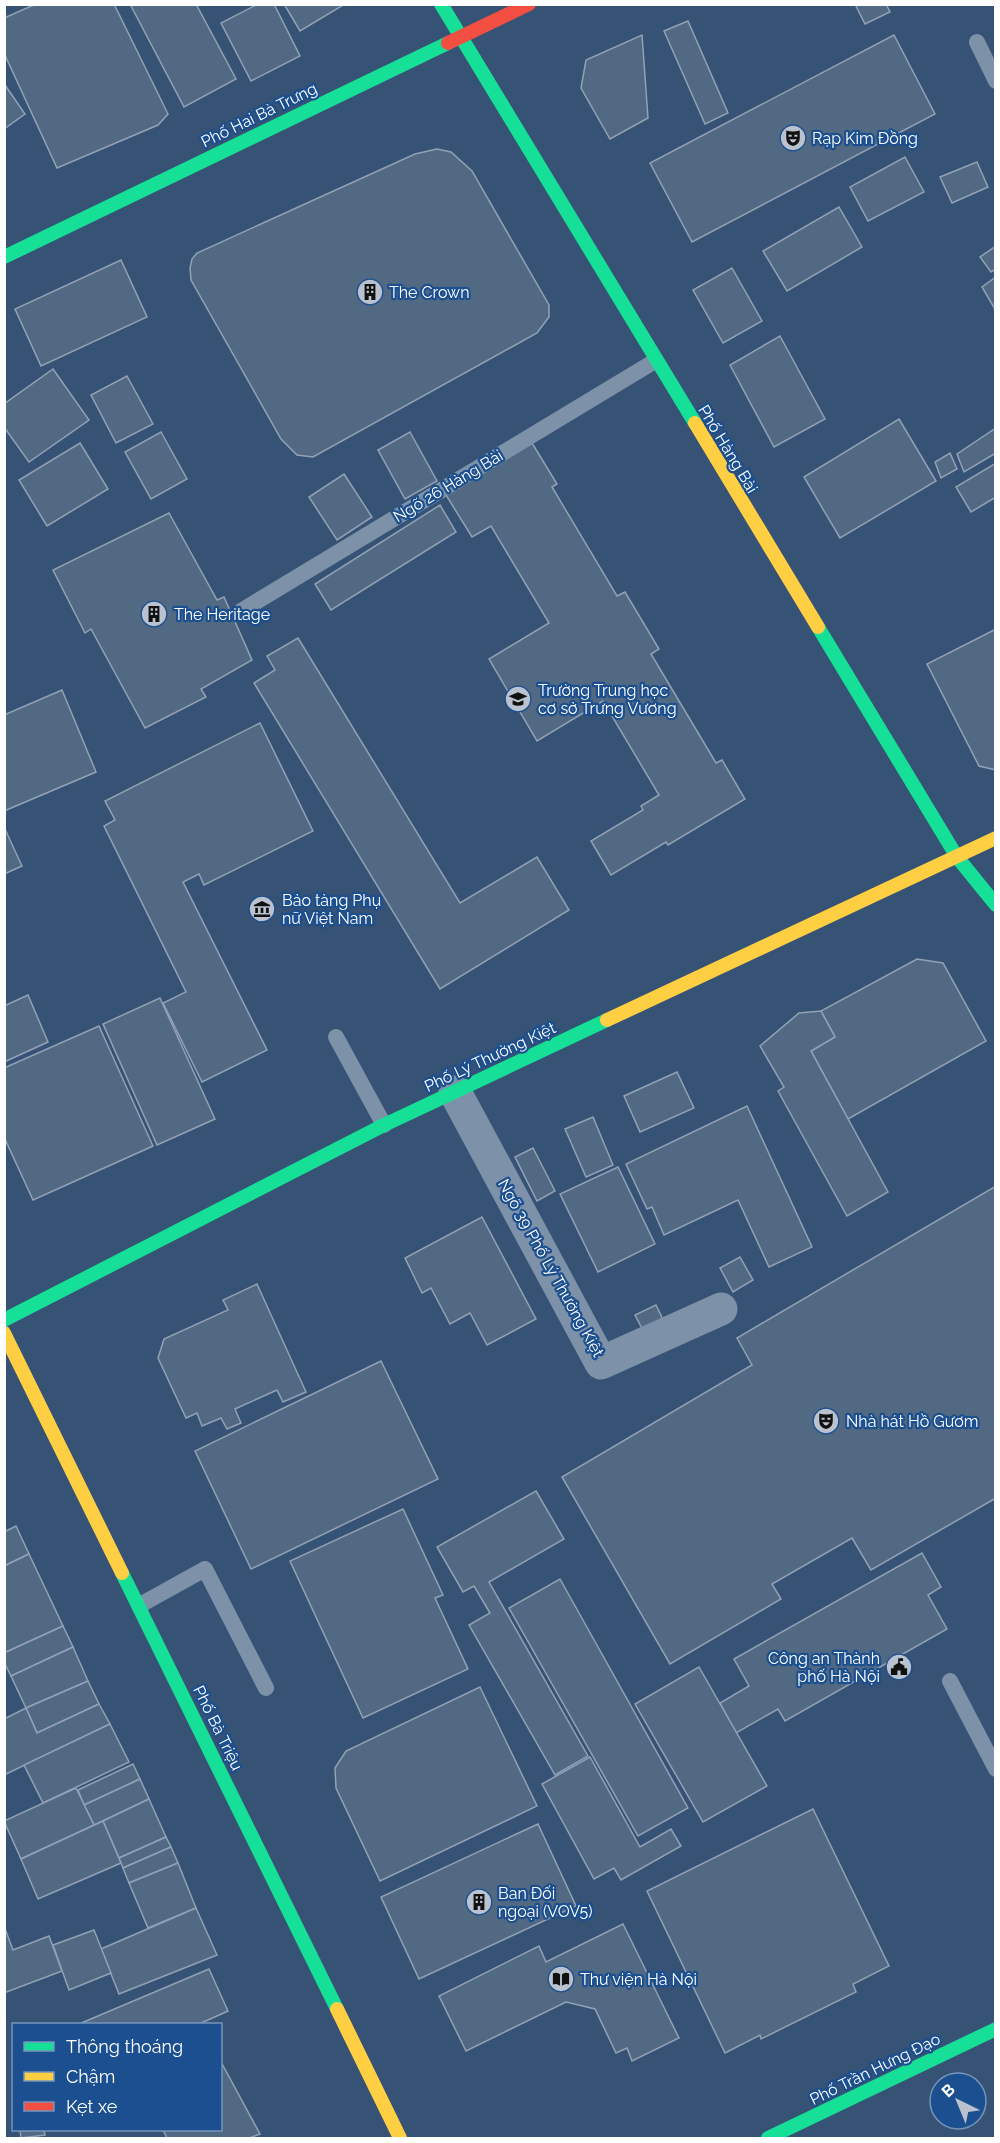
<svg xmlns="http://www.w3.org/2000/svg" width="1000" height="2143" font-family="Raleway,sans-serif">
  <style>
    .building { fill: #526984; stroke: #92a2b6; stroke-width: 1.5 }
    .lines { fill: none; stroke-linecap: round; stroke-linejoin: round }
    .lane { stroke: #7d92a8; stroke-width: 16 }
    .street { stroke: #7d92a8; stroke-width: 33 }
    .fast { stroke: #16e098; stroke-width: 14 }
    .slow { stroke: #ffcf43; stroke-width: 14 }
    .jam { stroke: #f24e42; stroke-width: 14 }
    .labels { text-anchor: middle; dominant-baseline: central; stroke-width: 4.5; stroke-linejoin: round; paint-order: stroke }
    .street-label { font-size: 16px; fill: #fff; stroke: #1b4f8f }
    .poi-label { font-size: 16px; fill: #fff; stroke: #1b4f8f; text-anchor: start }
  </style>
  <rect width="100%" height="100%" fill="#365274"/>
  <!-- building -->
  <g class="building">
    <polygon points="36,4 114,4 168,114 158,125 57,168 4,53 4,18"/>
    <polygon points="130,4 196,4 236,79 184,107"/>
    <polygon points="258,4 274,4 300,56 251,81 221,23"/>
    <polygon points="284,4 345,4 300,31"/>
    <polygon points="855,4 886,4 890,12 865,24"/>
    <polygon points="688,21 728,113 705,124 664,31"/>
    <polygon points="642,35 648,118 610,139 581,88 586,60"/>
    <polygon points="894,35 935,114 692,242 650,163"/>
    <polygon points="5,85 25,114 4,129 4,86"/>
    <polygon points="437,149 451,152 472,171 549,305 549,317 537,333 313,457 297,455 281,439 191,280 190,268 192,259 197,253 415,154"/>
    <polygon points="905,157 924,192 868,221 850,187"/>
    <polygon points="977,162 988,187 952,203 940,177"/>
    <polygon points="839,207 862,247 787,291 763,251"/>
    <polygon points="996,246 996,269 991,272 980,257"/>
    <polygon points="121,260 147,317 41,366 15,309"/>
    <polygon points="732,268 762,321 723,343 693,290"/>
    <polygon points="996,277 996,311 982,287"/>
    <polygon points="780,336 825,419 774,447 730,365"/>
    <polygon points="53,369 89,420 29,462 4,427 4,404"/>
    <polygon points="127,376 153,424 116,443 91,395"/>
    <polygon points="899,419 936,481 840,538 804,477"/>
    <polygon points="996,428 996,453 964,472 957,454"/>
    <polygon points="161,432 187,479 151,499 125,452"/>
    <polygon points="410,432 437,481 405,499 378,450"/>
    <polygon points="80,443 108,489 47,526 19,480"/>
    <polygon points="532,443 557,484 552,487 617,596 625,592 659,649 651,654 716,763 722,760 745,799 668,845 666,842 611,875 591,841 643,810 641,806 659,795 603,701 537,741 489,659 549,623 491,526 472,537 446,495"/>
    <polygon points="950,453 957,469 941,478 935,462"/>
    <polygon points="996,463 996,497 971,512 956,487"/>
    <polygon points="344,474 372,517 337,540 309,497"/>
    <polygon points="440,505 456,532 331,610 315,584"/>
    <polygon points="169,513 217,600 224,597 252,660 201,689 206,697 145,728 91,629 85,633 53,570"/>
    <polygon points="996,629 996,770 979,766 927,664"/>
    <polygon points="298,638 460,903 537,857 569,910 440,989 254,683 275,670 267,656"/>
    <polygon points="62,690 96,772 4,811 4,715"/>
    <polygon points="260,723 313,831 204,885 199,874 183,882 267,1050 202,1082 163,1003 186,992 104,826 115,820 105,801"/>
    <polygon points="4,827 22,866 4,874"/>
    <polygon points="917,959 943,963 986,1041 848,1119 811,1051 835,1037 821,1011"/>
    <polygon points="28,995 48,1042 4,1062 4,1006"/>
    <polygon points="160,998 215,1119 157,1145 103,1024"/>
    <polygon points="821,1011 835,1037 811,1051 888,1192 847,1216 778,1091 784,1087 760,1046 799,1013"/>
    <polygon points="99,1026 153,1146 33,1200 4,1137 4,1068"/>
    <polygon points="677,1072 694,1108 640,1132 624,1096"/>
    <polygon points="747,1106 812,1247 769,1267 738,1200 664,1235 652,1207 647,1209 626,1164"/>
    <polygon points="593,1117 613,1165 586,1177 565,1129"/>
    <polygon points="533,1148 555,1191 537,1201 515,1157"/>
    <polygon points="618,1167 655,1244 598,1272 560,1194"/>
    <polygon points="996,1186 996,1498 871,1570 852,1538 772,1584 781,1599 670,1664 562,1477 752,1365 737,1338"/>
    <polygon points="482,1217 536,1319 487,1345 470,1313 450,1324 431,1288 422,1293 405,1258"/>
    <polygon points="740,1257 753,1280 733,1292 720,1268"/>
    <polygon points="257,1284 306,1392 283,1402 277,1390 235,1409 241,1423 227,1429 221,1418 202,1426 197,1413 186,1418 158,1358 164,1339 228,1310 223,1300"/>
    <polygon points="656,1305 667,1328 647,1338 635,1315"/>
    <polygon points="381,1361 438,1479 251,1569 195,1451"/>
    <polygon points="536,1491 564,1539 489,1582 588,1756 555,1775 469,1625 490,1613 474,1586 463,1592 437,1547"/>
    <polygon points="403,1509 443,1595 435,1598 468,1669 363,1718 290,1561"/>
    <polygon points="16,1526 29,1554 4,1566 4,1532"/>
    <polygon points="922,1553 941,1587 928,1595 947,1629 785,1721 778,1709 736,1733 720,1703 749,1686 734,1659"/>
    <polygon points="29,1554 63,1626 4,1653 4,1566"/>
    <polygon points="560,1579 688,1808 638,1836 509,1608"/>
    <polygon points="63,1626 73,1647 11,1676 4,1662 4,1653"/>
    <polygon points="73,1647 88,1681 26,1708 11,1676"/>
    <polygon points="699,1667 767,1786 703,1822 635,1704"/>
    <polygon points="88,1681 99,1704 37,1733 26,1708"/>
    <polygon points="480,1687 537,1806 380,1881 336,1788 335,1768 346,1751"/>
    <polygon points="99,1704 110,1724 4,1775 4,1719 26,1708 37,1733"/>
    <polygon points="110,1724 129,1762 43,1803 24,1765"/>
    <polygon points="590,1757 640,1847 671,1829 681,1846 621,1880 614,1868 594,1879 542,1784"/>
    <polygon points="133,1764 140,1779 84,1805 78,1790"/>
    <polygon points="140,1779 149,1799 94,1825 84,1805"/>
    <polygon points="76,1788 94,1825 21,1859 4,1821"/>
    <polygon points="149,1799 166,1837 119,1858 103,1821"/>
    <polygon points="813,1809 889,1966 853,1984 856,1992 761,2039 760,2035 725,2053 647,1891"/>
    <polygon points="103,1821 121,1863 38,1899 21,1859"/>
    <polygon points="538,1824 576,1906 419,1979 381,1897"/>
    <polygon points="166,1837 171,1847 123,1868 119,1858"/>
    <polygon points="171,1847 178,1863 129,1883 123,1868"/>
    <polygon points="178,1863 196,1908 148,1928 129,1883"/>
    <polygon points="196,1908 217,1955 119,1994 101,1949"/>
    <polygon points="623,1924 679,2038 632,2061 627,2048 616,2053 595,2009 566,2002 466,2051 439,1996 539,1946 546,1962"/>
    <polygon points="4,1926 13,1950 49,1936 62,1971 4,1993"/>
    <polygon points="94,1930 111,1973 69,1990 53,1945"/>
    <polygon points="209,1969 228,2011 199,2024 79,2024"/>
    <polygon points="220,2060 260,2134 249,2138 167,2138 163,2130 220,2130"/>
    <polygon points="20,2130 44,2130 45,2135 21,2138"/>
  </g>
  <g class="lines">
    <!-- lane -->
    <g class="lane">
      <polyline points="977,42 996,81"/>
      <polyline points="241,611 655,361"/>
      <polyline points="336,1037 384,1125"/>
      <polyline points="140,1605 205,1569 266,1688"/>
      <polyline points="950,1681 996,1769"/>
    </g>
    <!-- street -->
    <polyline class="street" points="455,1092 601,1363 721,1309"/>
    <!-- fast -->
    <g class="fast">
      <polyline points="441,4 695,423"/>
      <polyline points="4,257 448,43"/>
      <polyline points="818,627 957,857 996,905"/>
      <polyline points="4,1320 384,1125 607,1020"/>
      <polyline points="122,1573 337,2009"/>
      <polyline points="768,2138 996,2029"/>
    </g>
    <!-- slow -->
    <g class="slow">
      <polyline points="695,423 818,627"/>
      <polyline points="607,1020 996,838"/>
      <polyline points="4,1333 122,1573"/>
      <polyline points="337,2009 400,2138"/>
    </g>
    <!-- jam -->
    <polyline class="jam" points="448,43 529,4"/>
  </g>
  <!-- icons -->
  <defs>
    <g id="theatre-disc" transform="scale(1.35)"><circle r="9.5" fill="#b9c2ce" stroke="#1b4f8f"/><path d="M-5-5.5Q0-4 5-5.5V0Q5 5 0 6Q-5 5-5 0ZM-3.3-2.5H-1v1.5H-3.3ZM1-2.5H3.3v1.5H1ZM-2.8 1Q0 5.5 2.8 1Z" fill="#111"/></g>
    <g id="building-disc" transform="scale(1.35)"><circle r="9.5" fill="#b9c2ce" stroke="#1b4f8f"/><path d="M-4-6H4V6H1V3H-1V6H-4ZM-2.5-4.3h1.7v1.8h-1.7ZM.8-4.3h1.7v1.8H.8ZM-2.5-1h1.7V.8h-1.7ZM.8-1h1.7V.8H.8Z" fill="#111"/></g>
    <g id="school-disc" transform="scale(1.35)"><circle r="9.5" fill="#b9c2ce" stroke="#1b4f8f"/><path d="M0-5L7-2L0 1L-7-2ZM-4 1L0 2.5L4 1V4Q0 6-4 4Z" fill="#111"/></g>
    <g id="museum-disc" transform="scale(1.35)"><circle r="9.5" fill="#b9c2ce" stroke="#1b4f8f"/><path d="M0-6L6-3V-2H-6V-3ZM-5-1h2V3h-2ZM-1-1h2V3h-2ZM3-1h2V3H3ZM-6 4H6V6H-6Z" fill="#111"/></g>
    <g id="civic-disc" transform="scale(1.35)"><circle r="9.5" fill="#b9c2ce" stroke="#1b4f8f"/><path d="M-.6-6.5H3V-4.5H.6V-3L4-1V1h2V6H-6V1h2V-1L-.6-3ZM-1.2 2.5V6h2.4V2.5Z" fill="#111"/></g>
    <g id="library-disc" transform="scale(1.35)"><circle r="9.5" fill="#b9c2ce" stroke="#1b4f8f"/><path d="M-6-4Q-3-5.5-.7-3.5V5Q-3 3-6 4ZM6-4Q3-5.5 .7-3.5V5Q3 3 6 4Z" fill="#111"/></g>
  </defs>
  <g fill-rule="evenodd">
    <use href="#theatre-disc" x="793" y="138"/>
    <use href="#building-disc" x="370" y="292"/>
    <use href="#building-disc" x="154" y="614"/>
    <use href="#school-disc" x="518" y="699"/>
    <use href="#museum-disc" x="262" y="909"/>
    <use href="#theatre-disc" x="826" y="1421"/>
    <use href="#civic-disc" x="899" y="1667"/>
    <use href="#building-disc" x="479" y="1902"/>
    <use href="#library-disc" x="561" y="1979"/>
  </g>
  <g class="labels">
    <!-- street labels -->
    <g class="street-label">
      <text transform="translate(259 115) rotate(-26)">Phố Hai Bà Trưng</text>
      <text transform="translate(728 449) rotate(59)">Phố Hàng Bài</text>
      <text transform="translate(448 486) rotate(-31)">Ngõ 26 Hàng Bài</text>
      <text transform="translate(490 1057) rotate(-25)">Phố Lý Thường Kiệt</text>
      <text transform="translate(551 1268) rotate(61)">Ngõ 39 Phố Lý Thường Kiệt</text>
      <text transform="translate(218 1728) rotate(64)">Phố Bà Triệu</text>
      <text transform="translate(875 2069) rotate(-26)">Phố Trần Hưng Đạo</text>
    </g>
    <!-- poi labels -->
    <g class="poi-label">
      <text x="812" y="138">Rạp Kim Đồng</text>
      <text x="389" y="292">The Crown</text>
      <text x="174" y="614">The Heritage</text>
      <text x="538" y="690">Trường Trung học<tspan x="538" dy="18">cơ sở Trưng Vương</tspan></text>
      <text x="282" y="900">Bảo tàng Phụ<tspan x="282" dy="18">nữ Việt Nam</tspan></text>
      <text x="846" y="1421">Nhà hát Hồ Gươm</text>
      <text x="880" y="1658" text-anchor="end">Công an Thành<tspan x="880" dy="18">phố Hà Nội</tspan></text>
      <text x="498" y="1893">Ban Đối<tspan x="498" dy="18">ngoại (VOV5)</tspan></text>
      <text x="580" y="1979">Thư viện Hà Nội</text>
    </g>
  </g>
  <!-- border -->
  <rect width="1000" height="2143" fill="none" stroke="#ffffff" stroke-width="12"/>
  <!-- legend -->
  <rect x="12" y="2023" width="210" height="108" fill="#1b4f8f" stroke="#7695bc" stroke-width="1.5"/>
  <rect x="24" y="2042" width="30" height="9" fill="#16e098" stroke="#7695bc" stroke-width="1.5"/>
  <text x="66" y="2053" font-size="18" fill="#ffffff">Thông thoáng</text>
  <rect x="24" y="2072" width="30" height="9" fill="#ffcf43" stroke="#7695bc" stroke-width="1.5"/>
  <text x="66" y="2083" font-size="18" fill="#ffffff">Chậm</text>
  <rect x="24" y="2102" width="30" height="9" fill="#f24e42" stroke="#7695bc" stroke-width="1.5"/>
  <text x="66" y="2113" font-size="18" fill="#ffffff">Kẹt xe</text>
  <!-- north arrow -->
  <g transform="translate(958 2101) rotate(317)"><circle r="28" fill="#1b4f8f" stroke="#7695bc" stroke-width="1.5"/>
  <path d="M0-4.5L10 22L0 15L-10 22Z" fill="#b9c2ce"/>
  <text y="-9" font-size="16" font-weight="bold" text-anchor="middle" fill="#ffffff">B</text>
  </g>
</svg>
